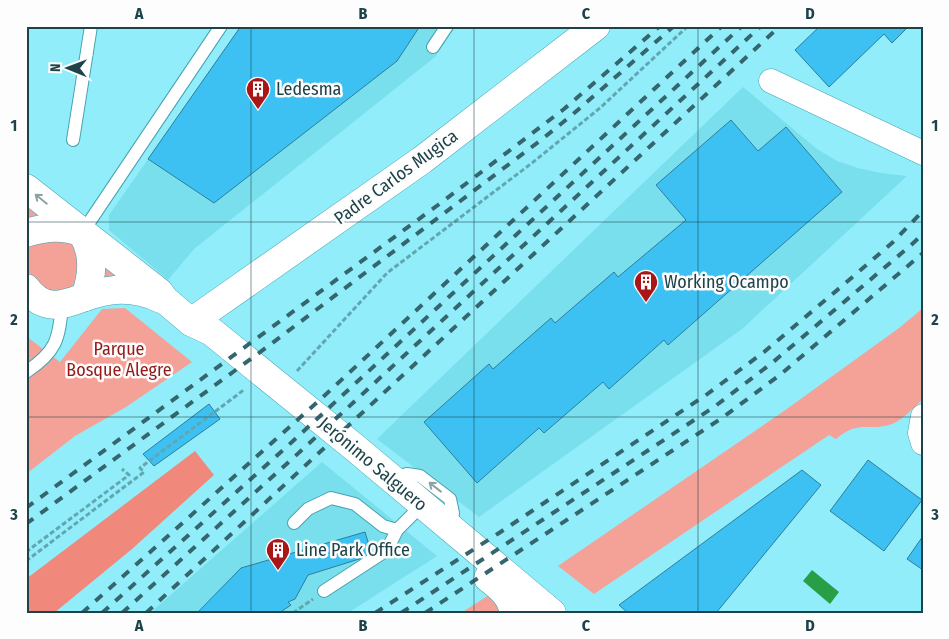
<svg xmlns="http://www.w3.org/2000/svg" width="949" height="639" font-family="'Fira Sans Condensed',sans-serif">
  <style>
    .built { fill: #79dfed }
    .green { fill: #f4a298 }
    .forest { fill: #f1887c }
    .water { fill: #289e46 }
    .building { fill: #3cc1f2; stroke: #2e7e9d }
    .lines { fill: none; stroke-linecap: round; stroke-linejoin: round }
    .lane-casing { stroke: #46a3b0; stroke-width: 14 }
    .street-casing { stroke: #46a3b0; stroke-width: 25 }
    .secondary-casing { stroke: #46a3b0; stroke-width: 29 }
    .path { stroke: #61a7b1; stroke-width: 3; stroke-dasharray: 5 2.5; stroke-linecap: butt }
    .lane { stroke: #fff; stroke-width: 12 }
    .street { stroke: #fff; stroke-width: 24 }
    .secondary { stroke: #fff; stroke-width: 28 }
    .rail { stroke: #35666d; stroke-width: 4; stroke-dasharray: 9 9; stroke-linecap: butt }
    .oneway { stroke: #8ea1a4 }
    .grid { fill: none; stroke: #1d4349; stroke-width: 1; stroke-opacity: 0.55 }
    .labels { text-anchor: middle; dominant-baseline: central; stroke-width: 5; stroke-linejoin: round; paint-order: stroke }
    .poi-label { font-size: 18px; fill: #1d4349; stroke: #fdfdfd; text-anchor: start }
    .street-label { font-size: 18px; fill: #1d4349; stroke: #fdfdfd }
    .park-label { font-size: 18px; fill: #921b19; stroke: #fdfdfd }
    .neatline { fill: none; stroke: #1d4349; stroke-width: 2 }
    .grid-label { font-size: 16px; text-anchor: middle; font-weight: bold; fill: #1d4349 }
  </style>
  <rect width="100%" height="100%" fill="#91edfa"/>
  <!-- built -->
  <g class="built">
    <polygon points="241,26 456,26 435,57 194,249 168,280 109,230 109,215"/>
    <polygon points="743,87 817,149 837,161 858,168 881,173 907,176 742,329 479,517 377,439"/>
    <polygon points="322,462 437,556 348,613 150,613"/>
  </g>
  <!-- green -->
  <g class="green">
    <polygon points="26,188 159,292 85,297 26,288"/>
    <polygon points="125,308 192,362 126,407 75,436 26,474 26,336 60,362 102,309"/>
    <path d="M923,308V399C914,407 903,420 892,424C869,432 859,419 836,439L829,435L594,594L558,566L784,411L899,328Z"/>
    <polygon points="489,595 506,613 461,613"/>
  </g>
  <!-- forest -->
  <polygon class="forest" points="195,451 214,475 132,549 54,613 26,613 26,579"/>
  <!-- water -->
  <polygon class="water" points="812,570 839,592 830,604 803,581"/>
  <!-- building -->
  <g class="building">
    <polygon points="241,26 420,26 397,61 214,203 148,159"/>
    <polygon points="820,26 909,26 892,43 884,34 829,87 795,50"/>
    <polygon points="731,120 758,151 786,127 842,192 668,345 664,340 609,389 603,382 544,433 539,428 477,483 424,422 489,364 493,369 551,318 555,323 614,272 618,277 686,220 656,185"/>
    <polygon points="209,404 220,419 154,466 143,454"/>
    <polygon points="868,460 922,500 884,551 830,511"/>
    <polygon points="802,470 821,485 716,613 628,613 619,605"/>
    <polygon points="365,532 372,555 308,575 295,599 288,602 291,605 279,613 197,613 241,568"/>
    <polygon points="923,536 923,570 907,559"/>
  </g>
  <g class="lines">
    <!-- lane casing -->
    <g class="lane-casing">
      <g id="lane">
        <polyline points="433,47 447,26"/>
        <polyline points="73,140 91,26"/>
        <polyline points="82,233 221,26"/>
        <path d="M26,372C56,352 59,340 62,305"/>
        <polyline points="392,479 407,474 420,476 450,499 453,513 451,526"/>
        <polyline points="294,523 308,509 331,498 355,504 383,526 397,530"/>
        <polyline points="324,591 387,550 397,530 422,505"/>
      </g>
    </g>
    <!-- street casing -->
    <g class="street-casing">
      <g id="street">
        <polyline points="771,81 923,153"/>
        <polyline points="923,416 920,433 923,443"/>
      </g>
    </g>
    <!-- secondary casing -->
    <g class="secondary-casing">
      <g id="secondary">
        <polyline points="26,188 159,292 165,300 191,322 212,332 354,447 552,613"/>
        <path d="M26,233C44,227 64,225 82,233C95,253 93,275 85,297"/>
        <path d="M26,288C51,322 78,294 108,291C126,288 144,291 161,299"/>
        <polyline points="191,322 422,160 596,26"/>
        <path d="M488,578C501,588 511,596 514,613"/>
      </g>
    </g>
    <!-- path -->
    <g class="path">
      <polyline points="297,371 387,273 532,163 600,108 688,26"/>
      <polyline points="26,552 129,475 122,469"/>
      <polyline points="26,561 144,472 140,468 245,389"/>
      <polyline points="293,613 313,599"/>
    </g>
    <!-- lane -->
    <use href="#lane" class="lane"/>
    <!-- street -->
    <use href="#street" class="street"/>
    <!-- secondary -->
    <use href="#secondary" class="secondary"/>
    <!-- rail -->
    <g class="rail">
      <polyline points="26,508 438,205 564,109 660,26"/>
      <polyline points="26,524 267,347 541,140 572,115 674,26"/>
      <polyline points="82,613 323,397 722,26"/>
      <polyline points="102,613 293,441 742,26"/>
      <polyline points="122,613 303,449 761,26"/>
      <polyline points="146,613 780,26"/>
      <polyline points="375,613 499,533 706,395 764,352 849,280 892,243 923,211"/>
      <polyline points="401,613 714,407 772,363 910,246 923,234"/>
      <polyline points="425,613 722,418 781,374 923,253"/>
    </g>
  </g>
  <!-- one-way arrows -->
  <defs><path id="oneway-shaft" d="M-6 0H5M1.5-3L5.5 0L1.5 3" fill="none" stroke-width="1.6" stroke-linecap="round" stroke-linejoin="round" transform="scale(1.25)"/></defs>
  <g class="oneway">
    <use href="#oneway-shaft" transform="translate(41 199) rotate(-141)"/>
    <use href="#oneway-shaft" transform="translate(435 487) rotate(-142)"/>
  </g>
  <!-- grid -->
  <path class="grid" d="M251,26V613M474,26V613M698,26V613M26,222H923M26,417H923"/>
  <!-- icons -->
  <defs>
    <g id="building-pin" transform="scale(1.25)"><path d="M0 17L-7.5 6A9.5 9.5 0 1 1 7.5 6Z" fill="#a91618" stroke="#fdfdfd"/><path d="M-4-6H4V6H1V3H-1V6H-4ZM-2.5-4.3h1.7v1.8h-1.7ZM.8-4.3h1.7v1.8H.8ZM-2.5-1h1.7V.8h-1.7ZM.8-1h1.7V.8H.8Z" fill="#fff"/></g>
  </defs>
  <g fill-rule="evenodd">
    <use href="#building-pin" x="258" y="89"/>
    <use href="#building-pin" x="646" y="282"/>
    <use href="#building-pin" x="278" y="550"/>
  </g>
  <g class="labels">
    <!-- poi labels -->
    <g class="poi-label">
      <text x="276" y="89">Ledesma</text>
      <text x="664" y="282">Working Ocampo</text>
      <text x="296" y="550">Line Park Office</text>
    </g>
    <!-- street labels -->
    <g class="street-label">
      <text transform="translate(396 177) rotate(-36)">Padre Carlos Mugica</text>
      <text transform="translate(373 464) rotate(40)">Jerónimo Salguero</text>
    </g>
    <!-- park labels -->
    <g class="park-label">
      <text x="119" y="349">Parque<tspan x="119" dy="21">Bosque Alegre</tspan></text>
    </g>
  </g>
  <!-- border -->
  <rect width="949" height="639" fill="none" stroke="#fdfdfd" stroke-width="55"/>
  <!-- north arrow -->
  <g transform="translate(68 68) rotate(271)" stroke="#fdfdfd" stroke-width="4" paint-order="stroke">
  <path d="M0-4L9 19L0 12L-9 19Z" fill="#1d4349"/>
  <text y="-8" font-size="14" font-weight="bold" text-anchor="middle" fill="#1d4349">N</text>
  </g>
  <rect x="28" y="28" width="894" height="584" class="neatline"/>
  <g class="grid-label">
    <text x="139" y="19">A</text>
    <text x="363" y="19">B</text>
    <text x="586" y="19">C</text>
    <text x="810" y="19">D</text>
    <text x="14" y="131">1</text>
    <text x="935" y="131">1</text>
    <text x="14" y="325">2</text>
    <text x="935" y="325">2</text>
    <text x="14" y="520">3</text>
    <text x="935" y="520">3</text>
    <text x="139" y="631">A</text>
    <text x="363" y="631">B</text>
    <text x="586" y="631">C</text>
    <text x="810" y="631">D</text>
  </g>
</svg>
